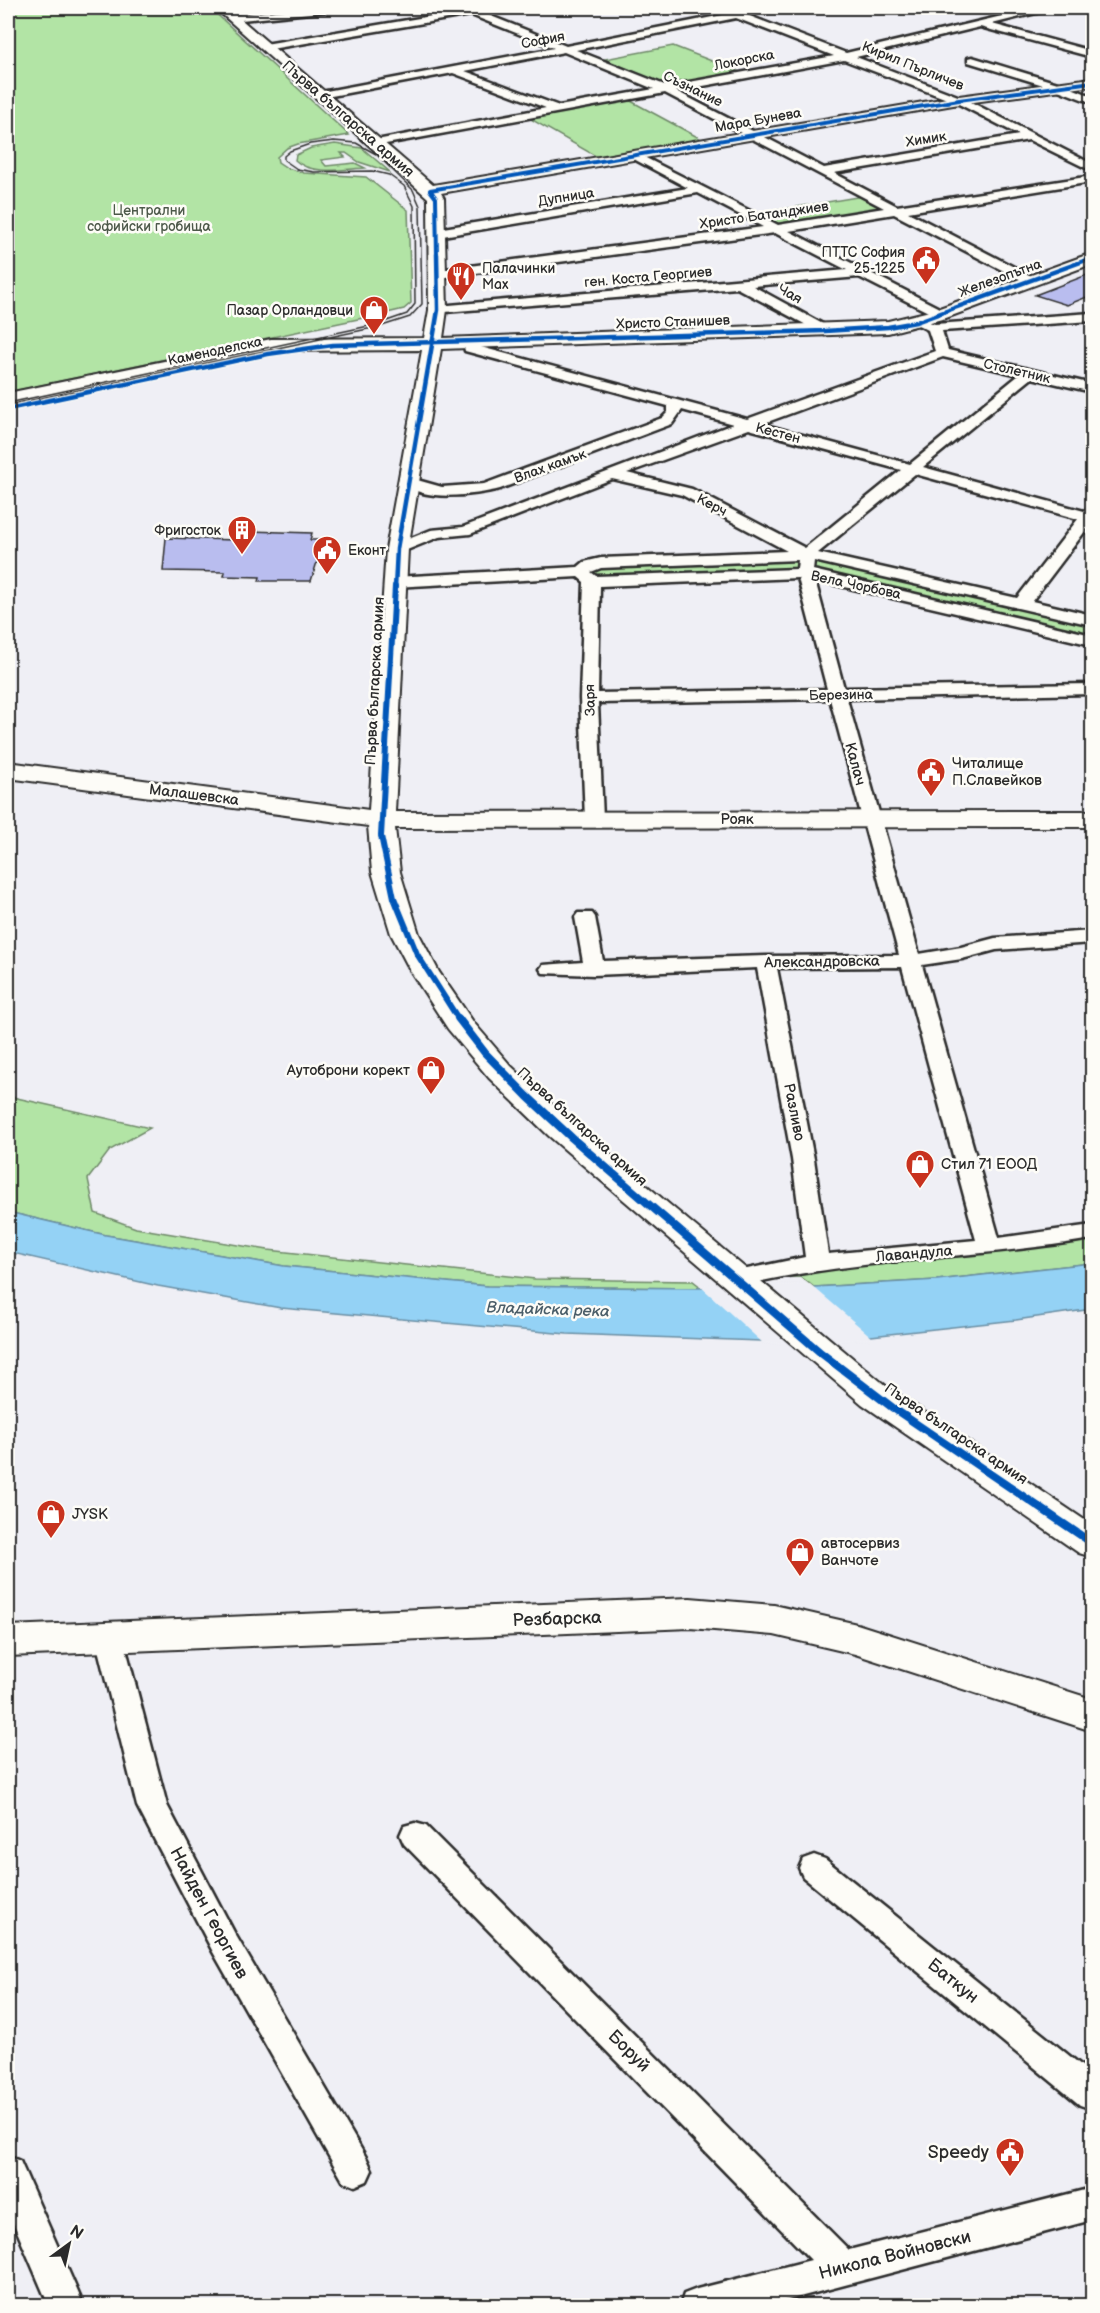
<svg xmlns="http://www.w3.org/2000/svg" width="1100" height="2313" font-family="'Balsamiq Sans',sans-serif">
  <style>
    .green { fill: #b2e4a5; stroke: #6e8868; stroke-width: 1.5 }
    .water { fill: #94d2f5; stroke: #6a8fa4; stroke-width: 1.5 }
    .pier { fill: #efeff5 }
    .building { fill: #b9bdef; stroke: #2b2b2b; stroke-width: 1.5 }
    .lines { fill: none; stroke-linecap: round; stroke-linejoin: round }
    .street-casing { stroke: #2b2b2b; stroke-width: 5 }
    .secondary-casing { stroke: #2b2b2b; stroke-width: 4 }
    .street { fill: #fdfcf7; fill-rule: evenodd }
    .secondary { fill: #fdfcf7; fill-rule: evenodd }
    .tram { stroke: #2b2b2b; stroke-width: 1.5 }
    .cycleway-far3-casing { stroke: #fdfcf7; stroke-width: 5 }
    .cycleway-far2-casing { stroke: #fdfcf7; stroke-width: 7 }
    .cycleway-far1-casing { stroke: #fdfcf7; stroke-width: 9 }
    .cycleway-casing { stroke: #fdfcf7; stroke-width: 12 }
    .cycleway-far3 { stroke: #0057b8; stroke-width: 4 }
    .cycleway-far2 { stroke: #0057b8; stroke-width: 4.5 }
    .cycleway-far1 { stroke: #0057b8; stroke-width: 6 }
    .cycleway { stroke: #0057b8; stroke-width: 8 }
    .labels { text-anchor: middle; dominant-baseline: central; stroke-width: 5; stroke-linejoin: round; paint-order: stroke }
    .far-street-label { font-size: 14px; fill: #2b2b2b; stroke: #fdfcf7 }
    .far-park-label { font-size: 14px; fill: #4d594a; stroke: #fdfcf7 }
    .far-poi-label { font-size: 14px; fill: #2b2b2b; stroke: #fdfcf7; text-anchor: end }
    .street-label { font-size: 15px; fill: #2b2b2b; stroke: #fdfcf7 }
    .poi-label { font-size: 15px; fill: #2b2b2b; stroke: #fdfcf7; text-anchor: start }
    .water-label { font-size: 16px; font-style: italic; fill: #4a5d68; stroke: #fdfcf7 }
    .near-street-label { font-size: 18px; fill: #2b2b2b; stroke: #fdfcf7 }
    .near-poi-label { font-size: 18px; fill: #2b2b2b; stroke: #fdfcf7; text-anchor: end }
  </style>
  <rect width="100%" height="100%" fill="#efeff5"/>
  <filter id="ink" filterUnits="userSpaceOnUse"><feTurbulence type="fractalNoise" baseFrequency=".0167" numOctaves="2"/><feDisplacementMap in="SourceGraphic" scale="12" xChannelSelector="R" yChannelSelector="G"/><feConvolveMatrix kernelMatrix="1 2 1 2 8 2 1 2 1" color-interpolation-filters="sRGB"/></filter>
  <g filter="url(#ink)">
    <!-- green -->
    <g class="green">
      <polygon points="8,8 210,8 349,135 298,144 287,148 277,157 278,162 287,168 304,173 366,177 408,210 411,303 404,309 387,313 8,392"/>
      <polygon points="673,46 748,75 672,88 605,59"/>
      <polygon points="629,100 703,140 599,158 527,117"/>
      <path d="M335,144L362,148L390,172L359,162L346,153H341L345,157L321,160L326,166L355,163L365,168C345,169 311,176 295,160L296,155L311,148Z"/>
      <polygon points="869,195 897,210 776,229 749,215"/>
      <polygon points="806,555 1092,620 1092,640 805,573 592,581 590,565"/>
      <polygon points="8,1096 150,1128 110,1150 88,1179 95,1213 136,1228 268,1250 535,1279 693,1281 702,1288 487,1286 284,1266 106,1235 8,1212"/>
      <polygon points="1092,1232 1092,1263 937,1280 814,1287 801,1277 736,1279"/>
    </g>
    <!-- water -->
    <polygon class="water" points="8,1212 106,1235 284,1266 487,1286 702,1288 814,1287 937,1280 1092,1263 1092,1309 1016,1320 871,1336 761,1341 567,1334 281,1308 158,1286 8,1252"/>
    <!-- pier -->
    <polygon class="pier" points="810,1284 874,1339 764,1344 699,1285"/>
    <!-- building -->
    <g class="building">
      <polygon points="1092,273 1092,295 1067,305 1035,295"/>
      <polygon points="249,531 312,533 310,540 324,540 311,581 259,581 260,577 224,576 225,572 163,571 166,538 235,540 247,538"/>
    </g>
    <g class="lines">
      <!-- street casing -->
      <g class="street-casing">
        <g id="street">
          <polygon points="307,8 335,8 330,11 232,21 227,18 232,15"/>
          <path d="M458,8L480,9L481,12L566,46L758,8H774L773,10L747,15L846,53L1035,8H1049L1048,10L992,24L1092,51V57L980,27L856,57L963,98L1092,164V171L1029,140L834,173L897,206L1092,176V182L908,212L1035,278L1037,281L1031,285L894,214L789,231L945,311L947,314L945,317L940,318L859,277L753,286L830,328L832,331L830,334L825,335L737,288L433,313L432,310L433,307L438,306L847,270L775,233L439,278L433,274L439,270L763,227L698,193L437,237L431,233L437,229L688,188L630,157V153L634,152L778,225L884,208L665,93L375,146L371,145V141L546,108L453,73L321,98L316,95L321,92L554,48L471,15L265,50L260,47L265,44L461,11ZM736,18L834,56L667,86L576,50ZM564,52L654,89L559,106L465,71ZM844,60L955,102L1019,135L824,168L676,91Z"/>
          <polygon points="972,57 1061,84 1092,96 1092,103 1053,88 968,62 968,58"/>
          <path d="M1092,313V321L942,331L948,350L1092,384V392L1032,378L923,467L1084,511L1092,507V522L1032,601L1092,615V625L814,561L813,570L1092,635V645L815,580L844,688L1092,684V694L847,699L919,954L961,947L995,938L1092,931V943L996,950L962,959L922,965L999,1238L1092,1225V1239C974,1259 852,1258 736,1287L728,1285L724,1279L728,1273L805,1257L792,1159L757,968L594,975L543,973L540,969L543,965L583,962L575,917L578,913H592L595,917L603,961L766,956L899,955L830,699L598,703L603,819L601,823H587L585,819L580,698L584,582L578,577L394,587L386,582L394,577L578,567L584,562L601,558L787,551L682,495L612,479L470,534L439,537L397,554L389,549L391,546L431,530L463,527L733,424L682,410L672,424L500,489C476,495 421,503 403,482L410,478L442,487L484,484L662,418L668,412V406L465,351L463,342L470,338L475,339L477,346L747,419L935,351L928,330L916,324L918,321L923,320L935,324ZM943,357L1019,375L910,464L762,424ZM749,429L901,470L805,548L692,489L627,473ZM915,474L1078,519L1017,598L818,553ZM798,560L797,569L596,576L591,572L601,568ZM798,578L827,689L598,693L600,586ZM902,967L976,1240L828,1254L814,1159L777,968Z"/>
          <polygon points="109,1626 119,1629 123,1637 167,1805 235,1934 367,2159 372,2170 367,2181 355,2186 343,2181 213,1952 137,1806 95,1637 99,1629"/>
          <polygon points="415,1823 426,1826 849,2250 1092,2188 1092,2220 765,2306 680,2306 684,2294 697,2289 811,2260 404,1844 400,1835 404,1826"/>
          <polygon points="814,1855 825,1859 1092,2074 1092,2109 1080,2105 803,1877 799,1868 803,1859"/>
          <polygon points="8,2156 20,2161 84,2306 49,2306 8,2210"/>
        </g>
      </g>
      <!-- secondary casing -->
      <g class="secondary-casing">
        <g id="secondary">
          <polygon points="215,8 228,8 433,185 959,96 1092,78 1092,86 959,104 441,193 444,198 447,310 443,338 888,321 934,310 1092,253 1092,264 946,318 888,333 441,349 408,549 395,812 1092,811 1092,827 395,828 400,872 419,934 439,972 474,1023 511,1066 571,1122 886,1386 1092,1525 1092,1557 1079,1553 862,1404 549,1136 489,1078 448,1029 411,972 391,934 372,872 368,826 8,778 8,762 369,810 386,549 422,350 271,351 8,405 8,393 271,339 424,338 429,310 428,198"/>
          <polygon points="690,1598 774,1605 857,1624 1092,1699 1092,1731 855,1654 774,1635 690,1628 8,1656 8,1626"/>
        </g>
      </g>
      <!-- street -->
      <use href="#street" class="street"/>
      <!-- secondary -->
      <use href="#secondary" class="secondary"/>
      <!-- tram -->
      <polyline class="tram" points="8,403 378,324 407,314 415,304 414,206 404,186 389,175 372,171 314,172 297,169 284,160 284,156 290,151 310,144 334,141 356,143 376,154 413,190 420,206 422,304 410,317 382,326 8,405"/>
      <!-- cycleway-far3 casing -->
      <g class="cycleway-far3-casing">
        <polyline id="cycleway-far3" points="437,256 436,198 430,190 959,100 1092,82"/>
      </g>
      <!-- cycleway-far2 casing -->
      <g class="cycleway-far2-casing">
        <g id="cycleway-far2">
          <polyline points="8,409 268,354 333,345 825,331 888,327 916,322 1092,258"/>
          <polyline points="395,588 397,549 438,310 437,254"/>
        </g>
      </g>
      <!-- cycleway-far1 casing -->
      <g class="cycleway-far1-casing">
        <polyline id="cycleway-far1" points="395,586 381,836 394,898 417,954 459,1020"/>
      </g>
      <!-- cycleway casing -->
      <g class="cycleway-casing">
        <polyline id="cycleway" points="458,1018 485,1053 527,1096 572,1138 821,1353 893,1408 1092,1543"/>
      </g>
      <!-- cycleway-far3 -->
      <use href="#cycleway-far3" class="cycleway-far3"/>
      <!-- cycleway-far2 -->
      <use href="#cycleway-far2" class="cycleway-far2"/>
      <!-- cycleway-far1 -->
      <use href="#cycleway-far1" class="cycleway-far1"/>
      <!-- cycleway -->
      <use href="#cycleway" class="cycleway"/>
    </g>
  </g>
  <!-- icons -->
  <defs>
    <g id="civic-pin" transform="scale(1.5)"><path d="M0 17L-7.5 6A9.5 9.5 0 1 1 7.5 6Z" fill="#c8321e" stroke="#fdfcf7"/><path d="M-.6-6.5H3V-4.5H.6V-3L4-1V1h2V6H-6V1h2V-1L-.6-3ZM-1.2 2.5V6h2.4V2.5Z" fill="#fff"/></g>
    <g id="restaurant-pin" transform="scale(1.5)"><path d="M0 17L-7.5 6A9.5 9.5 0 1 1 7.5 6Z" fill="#c8321e" stroke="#fdfcf7"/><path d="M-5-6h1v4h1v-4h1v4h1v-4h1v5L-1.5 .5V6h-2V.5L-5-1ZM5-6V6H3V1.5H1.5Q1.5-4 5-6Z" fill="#fff"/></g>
    <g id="shop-pin" transform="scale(1.5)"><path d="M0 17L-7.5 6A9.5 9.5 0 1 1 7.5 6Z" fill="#c8321e" stroke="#fdfcf7"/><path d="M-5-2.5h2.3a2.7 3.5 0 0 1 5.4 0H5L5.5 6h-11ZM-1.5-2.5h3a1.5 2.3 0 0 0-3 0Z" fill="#fff"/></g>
    <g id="building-pin" transform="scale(1.5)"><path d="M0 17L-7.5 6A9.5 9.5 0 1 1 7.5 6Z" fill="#c8321e" stroke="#fdfcf7"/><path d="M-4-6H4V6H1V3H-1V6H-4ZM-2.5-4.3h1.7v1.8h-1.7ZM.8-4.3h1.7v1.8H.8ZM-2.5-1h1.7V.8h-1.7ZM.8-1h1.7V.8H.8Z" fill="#fff"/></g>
  </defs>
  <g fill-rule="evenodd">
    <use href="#civic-pin" x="926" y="260"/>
    <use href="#restaurant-pin" x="461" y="276"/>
    <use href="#shop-pin" x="374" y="310"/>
    <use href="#building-pin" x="242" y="530"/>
    <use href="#civic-pin" x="327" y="550"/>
    <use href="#civic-pin" x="931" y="772"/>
    <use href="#shop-pin" x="431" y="1070"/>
    <use href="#shop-pin" x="920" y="1164"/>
    <use href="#shop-pin" x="51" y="1514"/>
    <use href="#shop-pin" x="800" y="1552"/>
    <use href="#civic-pin" x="1010" y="2152"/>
  </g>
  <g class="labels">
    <!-- far-street labels -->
    <g class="far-street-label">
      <text transform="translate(543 40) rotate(-11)">София</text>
      <text transform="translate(744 60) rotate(-11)">Локорска</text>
      <text transform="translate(913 66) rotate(22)">Кирил Пърличев</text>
      <text transform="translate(693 89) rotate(26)">Съзнание</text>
      <text transform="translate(758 120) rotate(-10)">Мара Бунева</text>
      <text transform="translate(926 139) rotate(-9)">Химик</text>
      <text transform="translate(566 197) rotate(-9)">Дупница</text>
      <text transform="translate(764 215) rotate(-8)">Христо Батанджиев</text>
      <text transform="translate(648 277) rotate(-5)">ген. Коста Георгиев</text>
      <text transform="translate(1000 278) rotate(-20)">Железопътна</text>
      <text transform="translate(790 294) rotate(29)">Чая</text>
      <text transform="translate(673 322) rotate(-2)">Христо Станишев</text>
      <text transform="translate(215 351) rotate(-12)">Каменоделска</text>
      <text transform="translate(1017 371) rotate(13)">Столетник</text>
      <text transform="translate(778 433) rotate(15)">Кестен</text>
      <text transform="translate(550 466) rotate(-20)">Влах камък</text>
      <text transform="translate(712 505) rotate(28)">Керч</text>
      <text transform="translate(856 585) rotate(12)">Вела Чорбова</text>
      <text transform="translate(841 695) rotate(-1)">Березина</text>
      <text transform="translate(590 700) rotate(-91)">Заря</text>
    </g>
    <!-- far-park labels -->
    <g class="far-park-label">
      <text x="149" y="210">Централни<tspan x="149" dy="16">софийски гробища</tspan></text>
    </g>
    <!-- far-poi labels -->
    <g class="far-poi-label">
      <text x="905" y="252">ПТТС София<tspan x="905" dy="16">25-1225</tspan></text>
      <text x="482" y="268" text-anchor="start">Палачинки<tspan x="482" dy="16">Max</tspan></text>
      <text x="353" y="310">Пазар Орландовци</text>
      <text x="221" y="530">Фригосток</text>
      <text x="348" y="550" text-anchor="start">Еконт</text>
    </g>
    <!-- street labels -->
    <g class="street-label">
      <text transform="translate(348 119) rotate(41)">Първа българска армия</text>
      <text transform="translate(375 681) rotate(-87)">Първа българска армия</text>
      <text transform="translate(855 764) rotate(75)">Калач</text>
      <text transform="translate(194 795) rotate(7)">Малашевска</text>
      <text x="737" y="819">Рояк</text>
      <text transform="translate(822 962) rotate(-1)">Александровска</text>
      <text transform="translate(794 1112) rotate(79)">Разливо</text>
      <text transform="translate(582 1127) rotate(42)">Първа българска армия</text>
      <text transform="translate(914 1254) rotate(-5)">Лавандула</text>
      <text transform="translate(956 1434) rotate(34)">Първа българска армия</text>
    </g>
    <!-- poi labels -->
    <g class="poi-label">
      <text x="952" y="763">Читалище<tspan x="952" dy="17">П.Славейков</tspan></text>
      <text x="410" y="1070" text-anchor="end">Аутоброни корект</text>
      <text x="941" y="1164">Стил 71 ЕООД</text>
      <text x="72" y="1514">JYSK</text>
      <text x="821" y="1543">автосервиз<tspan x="821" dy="17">Ванчоте</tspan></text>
    </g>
    <!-- water labels -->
    <g class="water-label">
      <text transform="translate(548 1310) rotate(2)">Владайска река</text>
    </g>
    <!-- near-street labels -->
    <g class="near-street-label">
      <text transform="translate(557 1619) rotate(-2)">Резбарска</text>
      <text transform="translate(209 1913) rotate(62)">Найден Георгиев</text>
      <text transform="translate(953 1981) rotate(39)">Баткун</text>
      <text transform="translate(629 2051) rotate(45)">Боруй</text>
      <text transform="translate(895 2255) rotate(-14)">Никола Войновски</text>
    </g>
    <!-- near-poi labels -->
    <g class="near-poi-label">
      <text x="989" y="2152">Speedy</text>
    </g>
  </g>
  <!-- margin -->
  <rect width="1100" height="2313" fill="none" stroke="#fdfcf7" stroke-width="30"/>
  <rect x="15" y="15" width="1070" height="2283" fill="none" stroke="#2b2b2b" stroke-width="2" filter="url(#ink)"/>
  <!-- north arrow -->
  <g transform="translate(69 2244) rotate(33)" stroke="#fdfcf7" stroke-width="4.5" paint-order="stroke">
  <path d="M0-4.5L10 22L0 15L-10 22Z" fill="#2b2b2b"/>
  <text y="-9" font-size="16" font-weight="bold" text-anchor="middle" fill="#2b2b2b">N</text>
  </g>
</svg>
